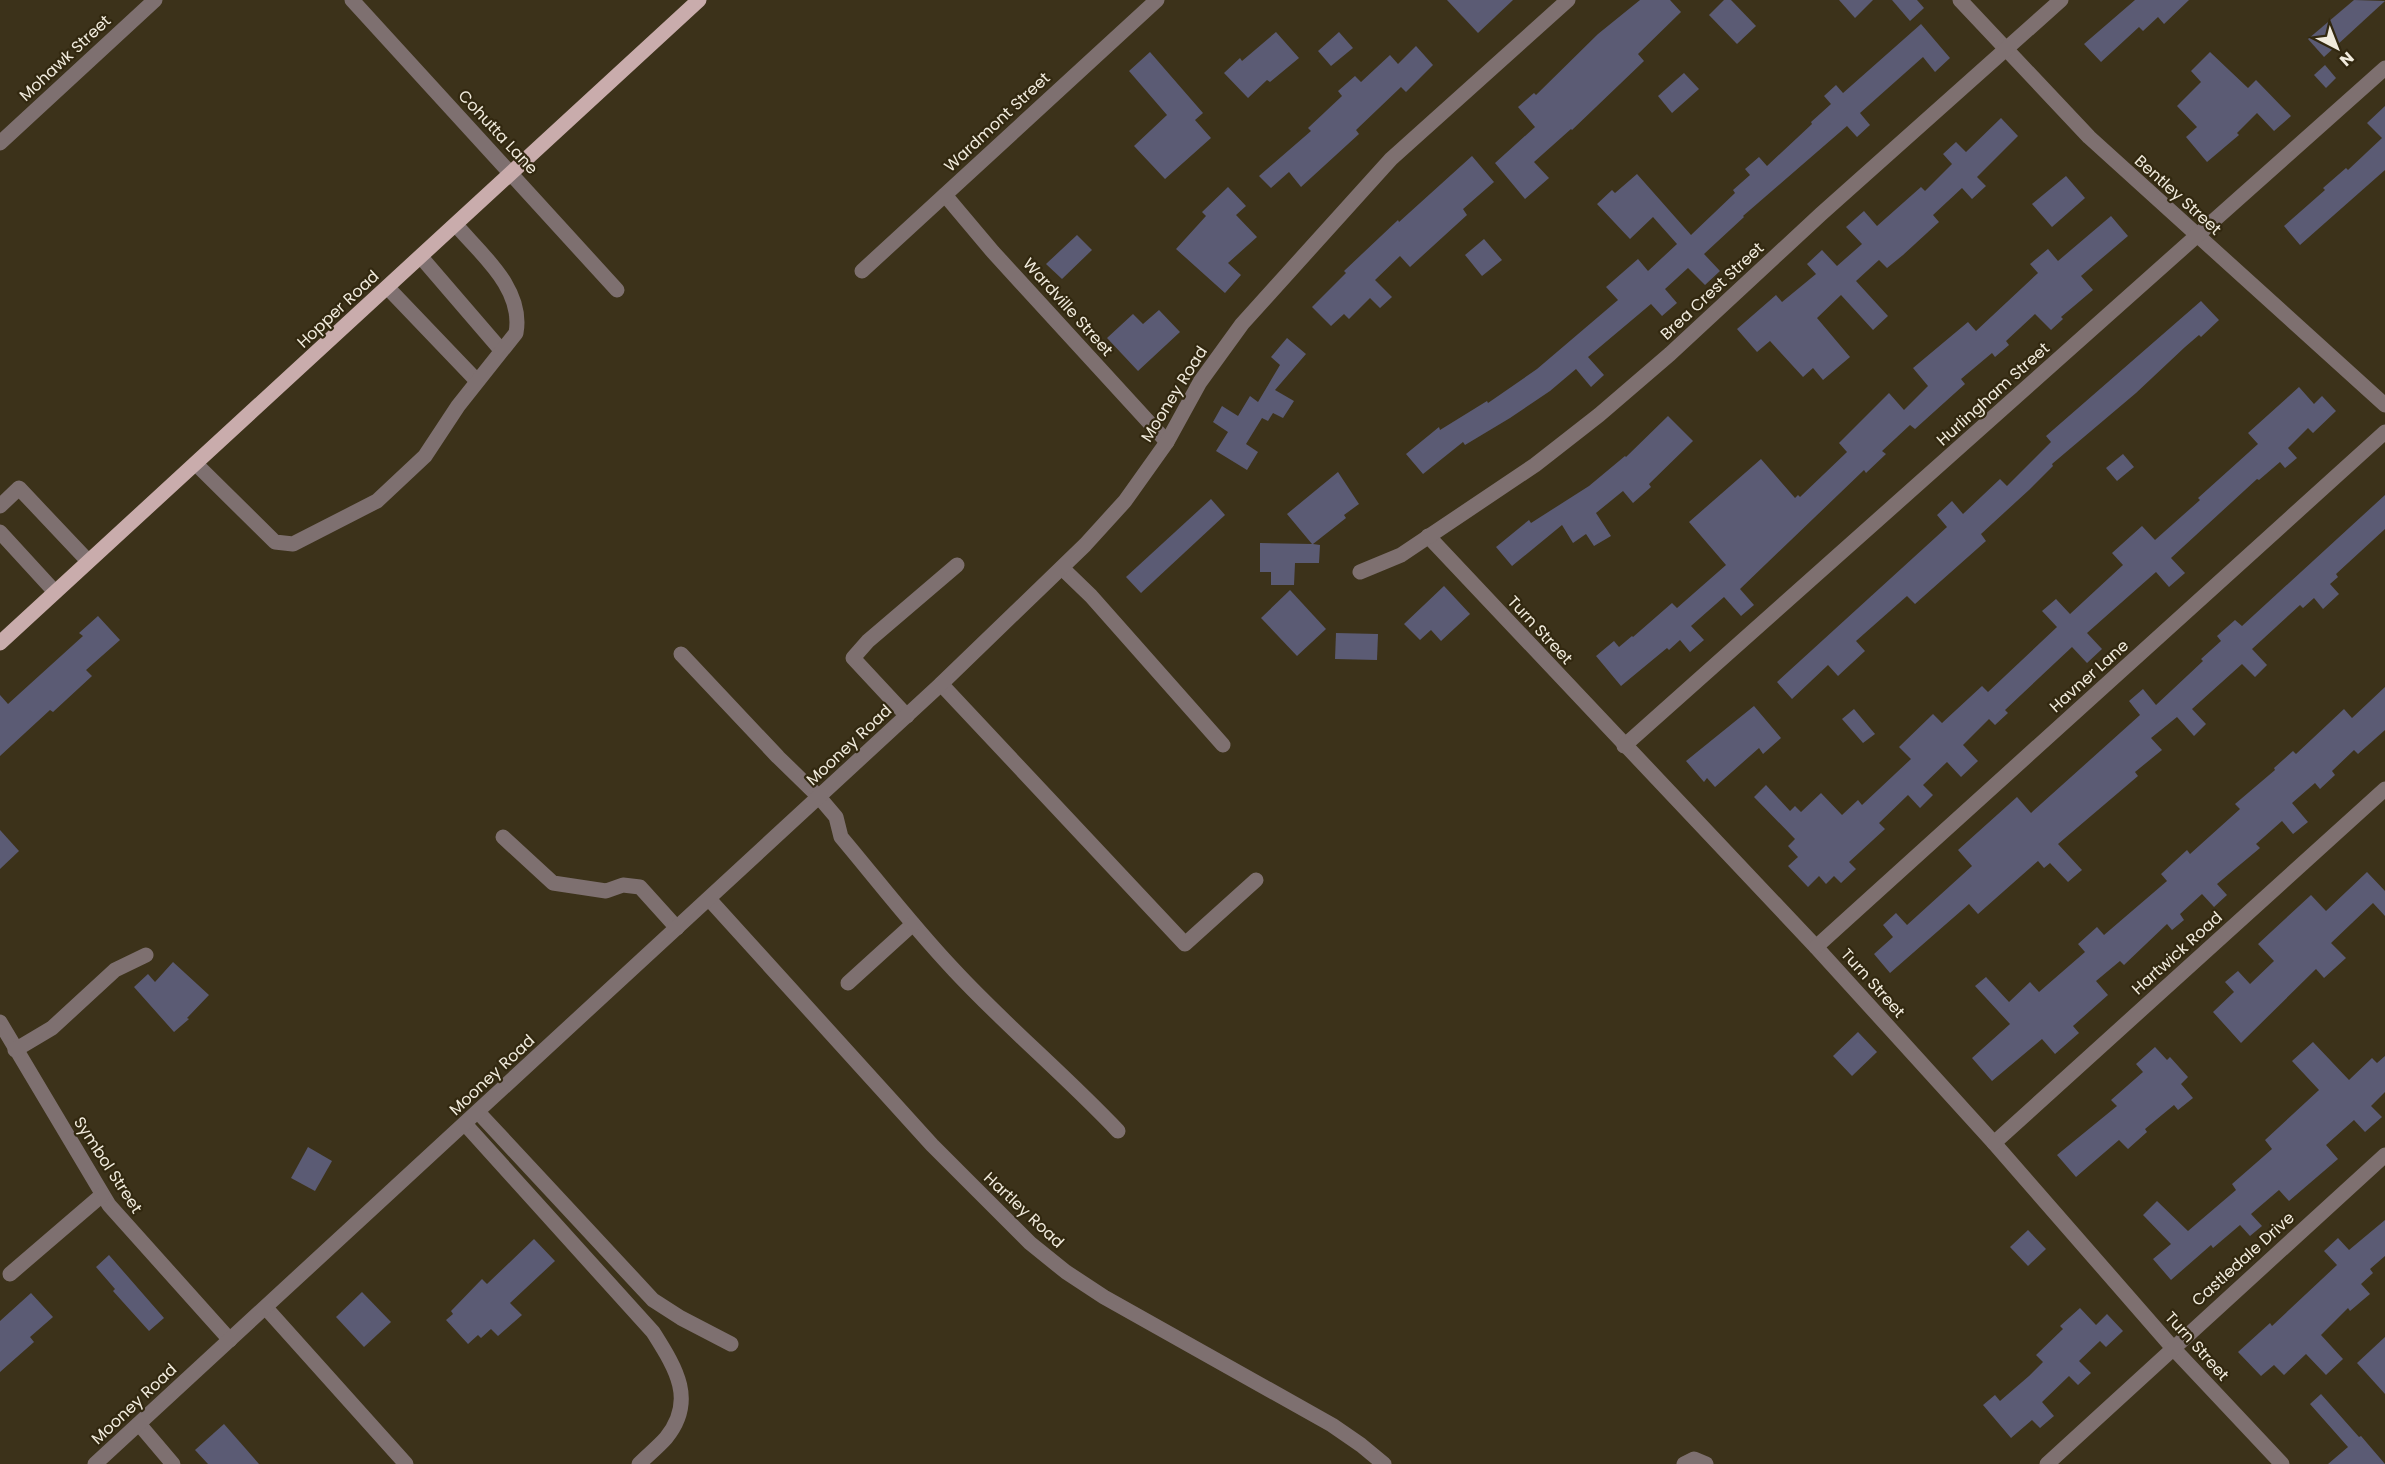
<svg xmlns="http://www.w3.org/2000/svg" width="2385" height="1464" font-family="Poppins,sans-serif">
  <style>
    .building { fill: #5b5b74 }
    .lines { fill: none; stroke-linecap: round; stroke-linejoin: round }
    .minor { stroke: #7e7070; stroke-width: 15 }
    .major { stroke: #c9acac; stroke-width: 15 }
    .labels { text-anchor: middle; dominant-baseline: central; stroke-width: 4.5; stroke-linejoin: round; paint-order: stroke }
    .street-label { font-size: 16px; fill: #f1ebdd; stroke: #322810 }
  </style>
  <rect width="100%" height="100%" fill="#3c321a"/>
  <!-- building -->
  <g class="building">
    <polygon points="1447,0 1513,0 1478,33"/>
    <polygon points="1640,0 1670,0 1681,12 1638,54 1644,61 1572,130 1571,129 1534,162 1549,178 1525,199 1495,163 1535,127 1518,107 1534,93 1536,95 1598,34"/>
    <polygon points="1724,0 1731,0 1756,26 1737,44 1709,15"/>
    <polygon points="1839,0 1873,0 1855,18"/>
    <polygon points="1892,0 1917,0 1924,8 1910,21"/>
    <polygon points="2135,0 2189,0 2164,24 2158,17 2143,31 2139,27 2101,62 2084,44"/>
    <polygon points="2354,0 2385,1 2324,57 2308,39"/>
    <polygon points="1921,24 1950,58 1935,72 1923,57 1860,113 1870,125 1857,137 1847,126 1743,216 1744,217 1704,254 1720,271 1705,285 1688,268 1665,289 1677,303 1662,316 1651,304 1588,357 1604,375 1591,387 1576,369 1550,391 1510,418 1465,445 1463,442 1423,474 1406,454 1439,427 1440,430 1487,401 1488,403 1537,369 1618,300 1606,287 1638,259 1648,271 1677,244 1653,217 1630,239 1597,204 1612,190 1615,193 1637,174 1691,235 1735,193 1733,190 1750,175 1745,169 1759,157 1767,166 1812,124 1811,122 1831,104 1824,96 1836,85 1843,93"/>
    <polygon points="1276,32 1299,58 1270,82 1267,80 1248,98 1224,73 1240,58 1242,61"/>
    <polygon points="1339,32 1353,48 1331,66 1318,51"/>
    <polygon points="1416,46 1433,65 1406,92 1401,87 1356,130 1359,134 1301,187 1289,172 1271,188 1259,176 1311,131 1308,128 1342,96 1338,91 1355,76 1361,82 1390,55 1398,64"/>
    <polygon points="1150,52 1203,113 1195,120 1211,138 1165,179 1134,146 1167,115 1129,71"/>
    <polygon points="2210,52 2248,88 2256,80 2291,116 2274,131 2257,113 2237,133 2239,135 2207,162 2186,137 2197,127 2177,106 2201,82 2191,71"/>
    <polygon points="2325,65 2336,78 2326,88 2314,75"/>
    <polygon points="1684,73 1699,89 1672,113 1658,96"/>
    <polygon points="2385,106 2385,170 2300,245 2284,226 2325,190 2323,188 2346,168 2348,170 2382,138 2367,123"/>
    <polygon points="2001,118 2018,136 1977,177 1986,186 1972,199 1962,188 1933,215 1939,222 1903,255 1887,268 1879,260 1856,281 1888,316 1873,330 1841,295 1817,318 1850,357 1823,380 1813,368 1803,377 1770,341 1757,352 1737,329 1776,295 1782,302 1816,274 1807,264 1822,250 1837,266 1862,244 1846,227 1864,211 1877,226 1921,187 1925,191 1952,164 1943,154 1956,142 1966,152"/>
    <polygon points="1472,156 1494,182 1463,209 1467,215 1410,267 1400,256 1375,280 1392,297 1380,308 1370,298 1349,319 1344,314 1331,326 1312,307 1346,273 1344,271 1398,220 1399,222"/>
    <polygon points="2066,176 2085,198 2052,227 2032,204"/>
    <polygon points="1228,187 1246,206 1236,215 1257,237 1228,263 1241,275 1225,293 1176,249 1206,216 1202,212"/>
    <polygon points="2111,216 2128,236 2081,276 2093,290 2061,317 2063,319 2051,330 2035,314 2006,341 2009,345 1995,357 1992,353 1961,379 1965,384 1915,429 1910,425 1882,451 1886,454 1866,473 1864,470 1740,589 1754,605 1741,616 1724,597 1691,626 1704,640 1690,652 1680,640 1669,650 1667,648 1621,686 1596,656 1614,641 1619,647 1632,636 1633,637 1672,603 1677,608 1726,565 1689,522 1761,459 1795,498 1798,495 1800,497 1847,452 1839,443 1889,393 1904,410 1928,386 1913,368 1968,322 1976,331 2038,273 2030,264 2048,249 2058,261"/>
    <polygon points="1077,235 1092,250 1062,279 1046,264"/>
    <polygon points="1484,239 1502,260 1482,276 1465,255"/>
    <polygon points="2201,301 2219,320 2201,337 2199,335 2185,347 2136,393 2052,464 2053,466 2029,490 1981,534 1986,541 1915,604 1907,596 1856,641 1865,651 1838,676 1828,665 1792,699 1777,682 1947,527 1937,515 1952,501 1963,514 2000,479 2007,486 2051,442 2046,436"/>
    <polygon points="1159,310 1180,332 1138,371 1107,338 1133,314 1143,324"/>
    <polygon points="1287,338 1306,354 1275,390 1294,401 1283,418 1273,413 1268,421 1262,418 1246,444 1258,452 1247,470 1216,451 1228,432 1213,422 1222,406 1238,416 1250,396 1258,402 1280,365 1271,357"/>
    <polygon points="2299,387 2314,404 2322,396 2336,411 2313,433 2308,428 2288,448 2297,458 2285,468 2280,462 2259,480 2257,479 2171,558 2185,573 2169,587 2156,572 2087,633 2102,649 2087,663 2072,647 2005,710 2008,713 1995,725 1989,719 1963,745 1978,761 1961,777 1947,762 1923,785 1933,795 1920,808 1908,795 1879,823 1885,829 1849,862 1856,869 1841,883 1834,876 1826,884 1819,876 1808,887 1788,866 1798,857 1788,846 1795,839 1754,797 1766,785 1790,811 1795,806 1801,812 1821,793 1842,815 1858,800 1862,805 1911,759 1899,747 1933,714 1942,723 1982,686 1988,692 2057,627 2042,611 2056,599 2070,614 2123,565 2112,553 2142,526 2155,540 2200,500 2198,498 2258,444 2248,433"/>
    <polygon points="1668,416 1693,441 1649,484 1651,487 1633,503 1623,491 1596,513 1611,536 1594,546 1586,534 1573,543 1562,525 1512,566 1496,547 1529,520 1531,523 1589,486 1625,456 1626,457"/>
    <polygon points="2123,454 2134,467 2117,481 2106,468"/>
    <polygon points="1338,472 1359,504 1344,515 1346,518 1313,544 1320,545 1319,563 1295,563 1294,585 1271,585 1271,572 1260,572 1260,543 1312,544 1287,514"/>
    <polygon points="2385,495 2385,529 2336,574 2338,577 2330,584 2339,594 2323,609 2314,598 2303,608 2300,605 2252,649 2267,665 2255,677 2242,664 2192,709 2206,724 2194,736 2177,717 2151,738 2162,750 2135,772 2138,776 2058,844 2082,870 2068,882 2050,863 2044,868 2038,861 1978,914 1969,904 1890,973 1874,954 1893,937 1883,925 1896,913 1907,925 1972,866 1958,850 2017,797 2031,813 2140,715 2129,701 2143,689 2156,705 2203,661 2201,659 2221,641 2217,636 2235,620 2242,626"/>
    <polygon points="1211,499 1225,515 1141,593 1126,577"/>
    <polygon points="1444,586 1470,614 1441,641 1431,630 1420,640 1404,624"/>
    <polygon points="1290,590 1326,629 1297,656 1261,618"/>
    <polygon points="98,616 120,640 86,670 92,676 53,712 50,710 0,756 0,695 8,704 83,636 79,633"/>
    <polygon points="1336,633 1378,634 1377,660 1335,659"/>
    <polygon points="2385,687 2385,730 2358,754 2354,750 2332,771 2335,775 2320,789 2315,783 2292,803 2308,822 2293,834 2282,821 2256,844 2260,848 2217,884 2227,895 2214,907 2202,894 2180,914 2184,920 2172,930 2167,924 2124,965 2120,961 2096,981 2108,995 2073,1026 2079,1033 2055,1054 2042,1039 1992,1081 1972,1058 2010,1024 1975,986 1986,977 2009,1002 2030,982 2039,992 2085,952 2078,944 2097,927 2104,935 2167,881 2161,874 2187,850 2190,854 2240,809 2235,804 2275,770 2274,768 2293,751 2296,754 2344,709 2352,718"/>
    <polygon points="1754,706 1781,738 1763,754 1759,748 1715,787 1707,778 1704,782 1686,761"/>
    <polygon points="1854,709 1875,734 1863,743 1842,719"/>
    <polygon points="0,830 19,851 0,869"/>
    <polygon points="2367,872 2385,891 2385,916 2373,903 2331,943 2346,958 2324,978 2316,969 2241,1043 2213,1012 2234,992 2225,982 2238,971 2250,984 2274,961 2258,944 2311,895 2326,911"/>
    <polygon points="173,962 209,995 187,1018 189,1019 174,1032 134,987 148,974 155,982"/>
    <polygon points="1858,1032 1877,1052 1852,1076 1833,1056"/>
    <polygon points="2313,1042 2349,1080 2372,1058 2377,1063 2385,1056 2385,1092 2371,1106 2382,1117 2365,1132 2354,1120 2326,1145 2338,1159 2289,1201 2279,1190 2251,1214 2262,1226 2250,1236 2240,1225 2213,1248 2211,1245 2171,1280 2153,1259 2171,1244 2143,1215 2157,1201 2188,1231 2236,1190 2232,1184 2272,1149 2265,1140 2319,1090 2292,1061"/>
    <polygon points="2155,1047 2167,1060 2170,1057 2188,1077 2181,1084 2193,1098 2178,1110 2174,1105 2145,1129 2147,1132 2128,1149 2119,1140 2076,1177 2057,1155 2117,1106 2111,1100 2143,1072 2136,1064"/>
    <polygon points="308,1147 332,1161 315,1191 291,1178"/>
    <polygon points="2385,1220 2385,1256 2370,1269 2373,1273 2361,1284 2370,1294 2350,1311 2348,1308 2321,1335 2343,1359 2326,1375 2306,1354 2284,1375 2274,1365 2261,1376 2238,1352 2270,1323 2272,1326 2337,1265 2324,1251 2338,1238 2349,1250"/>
    <polygon points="2028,1230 2046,1249 2028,1266 2010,1247"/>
    <polygon points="534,1239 555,1261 510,1303 522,1315 498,1336 491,1329 481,1338 478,1335 468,1344 446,1320 453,1314 451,1311 482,1279 487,1284"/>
    <polygon points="109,1255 164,1318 149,1331 113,1291 115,1289 96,1267"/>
    <polygon points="362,1292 391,1322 364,1347 336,1317"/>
    <polygon points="31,1293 53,1317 30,1337 34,1342 0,1372 0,1321"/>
    <polygon points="2080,1308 2096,1325 2107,1314 2123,1331 2106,1347 2100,1341 2079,1361 2091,1373 2078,1385 2069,1376 2042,1402 2054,1416 2040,1428 2032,1420 2011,1438 1983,1405 1995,1395 2000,1401 2029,1376 2043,1362 2036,1355 2063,1329 2060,1326"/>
    <polygon points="2385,1337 2385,1394 2357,1363"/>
    <polygon points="2321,1394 2359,1437 2361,1436 2385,1464 2328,1464 2348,1447 2310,1404"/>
    <polygon points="224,1424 259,1464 208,1464 195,1450"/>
  </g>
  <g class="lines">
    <!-- minor -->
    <g class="minor">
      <polyline points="352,0 617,290"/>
      <polyline points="1960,0 2089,137 2385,405"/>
      <polyline points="0,143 155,0"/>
      <polyline points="945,195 993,252 1167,442"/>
      <polyline points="421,257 501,350"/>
      <polyline points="862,271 1157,0"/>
      <polyline points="388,288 477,381"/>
      <path d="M196,464L275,542L293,544L377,501L425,456L458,406L516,333C524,289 482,255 456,225"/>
      <polyline points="0,506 19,488 88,561"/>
      <polyline points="0,532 55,592"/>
      <polyline points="1428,536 1816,947 1994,1143 2172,1347 2282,1464"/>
      <polyline points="1062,568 1091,596 1223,745"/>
      <polyline points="1360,572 1401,555 1535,465 1599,415 1670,354 1821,214 2061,0"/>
      <path d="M681,654L778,757L819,797L836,817L841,837C878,881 914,928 954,970C1006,1026 1065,1075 1118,1131"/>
      <polyline points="941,684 1185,944 1256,880"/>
      <polyline points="907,716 853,658 868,641 957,565"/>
      <polyline points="1624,746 2385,68"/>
      <polyline points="503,837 553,883 606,891 623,885 640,887 677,928"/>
      <polyline points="709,899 932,1145 1030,1243 1066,1272 1104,1297 1332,1425 1361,1445 1384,1464"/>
      <polyline points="1816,947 2385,432"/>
      <polyline points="848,983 913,924"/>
      <polyline points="0,1022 109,1205 230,1340"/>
      <polyline points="15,1050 52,1028 115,970 146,955"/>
      <polyline points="478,1112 653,1300 681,1318 731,1344"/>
      <path d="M465,1124L653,1332C675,1367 697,1400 666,1438C658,1447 648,1455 639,1464"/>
      <polyline points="1994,1143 2385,789"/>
      <polyline points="10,1274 102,1195"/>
      <polyline points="266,1308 406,1464"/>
      <polyline points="139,1424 173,1464"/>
      <polyline points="95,1464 941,684 1085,545 1125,501 1167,442 1200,382 1242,324 1391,159 1568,0"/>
      <polyline points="1684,1464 1694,1459 1706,1464"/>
      <polyline points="2047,1464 2385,1155"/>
    </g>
    <!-- major -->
    <polyline class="major" points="0,643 699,0"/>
  </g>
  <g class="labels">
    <!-- street labels -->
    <g class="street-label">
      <text transform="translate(65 58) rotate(-43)">Mohawk Street</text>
      <text transform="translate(997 122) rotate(-43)">Wardmont Street</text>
      <text transform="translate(498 132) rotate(47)">Cohutta Lane</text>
      <text transform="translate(2178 195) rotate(42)">Bentley Street</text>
      <text transform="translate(1712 291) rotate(-43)">Brea Crest Street</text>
      <text transform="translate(1068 307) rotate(48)">Wardville Street</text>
      <text transform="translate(338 309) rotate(-43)">Hopper Road</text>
      <text transform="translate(1174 394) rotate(-58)">Mooney Road</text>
      <text transform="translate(1993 394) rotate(-42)">Hurlingham Street</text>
      <text transform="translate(1540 630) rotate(47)">Turn Street</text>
      <text transform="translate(2089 676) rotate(-42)">Havner Lane</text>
      <text transform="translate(849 745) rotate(-43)">Mooney Road</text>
      <text transform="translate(2177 953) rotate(-42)">Hartwick Road</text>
      <text transform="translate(1873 983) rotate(48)">Turn Street</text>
      <text transform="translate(492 1075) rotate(-43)">Mooney Road</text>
      <text transform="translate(108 1165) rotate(57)">Symbol Street</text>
      <text transform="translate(1024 1210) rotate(43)">Hartley Road</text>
      <text transform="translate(2243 1259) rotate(-42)">Castledale Drive</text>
      <text transform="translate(2197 1346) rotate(48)">Turn Street</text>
      <text transform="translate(134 1404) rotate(-43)">Mooney Road</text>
    </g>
  </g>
  <!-- north arrow -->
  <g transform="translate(2337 48) rotate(138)" stroke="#322810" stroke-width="4.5" paint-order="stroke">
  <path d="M0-4.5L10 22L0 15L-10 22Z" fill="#f1ebdd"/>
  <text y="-9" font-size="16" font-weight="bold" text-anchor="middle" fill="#f1ebdd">N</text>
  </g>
</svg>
